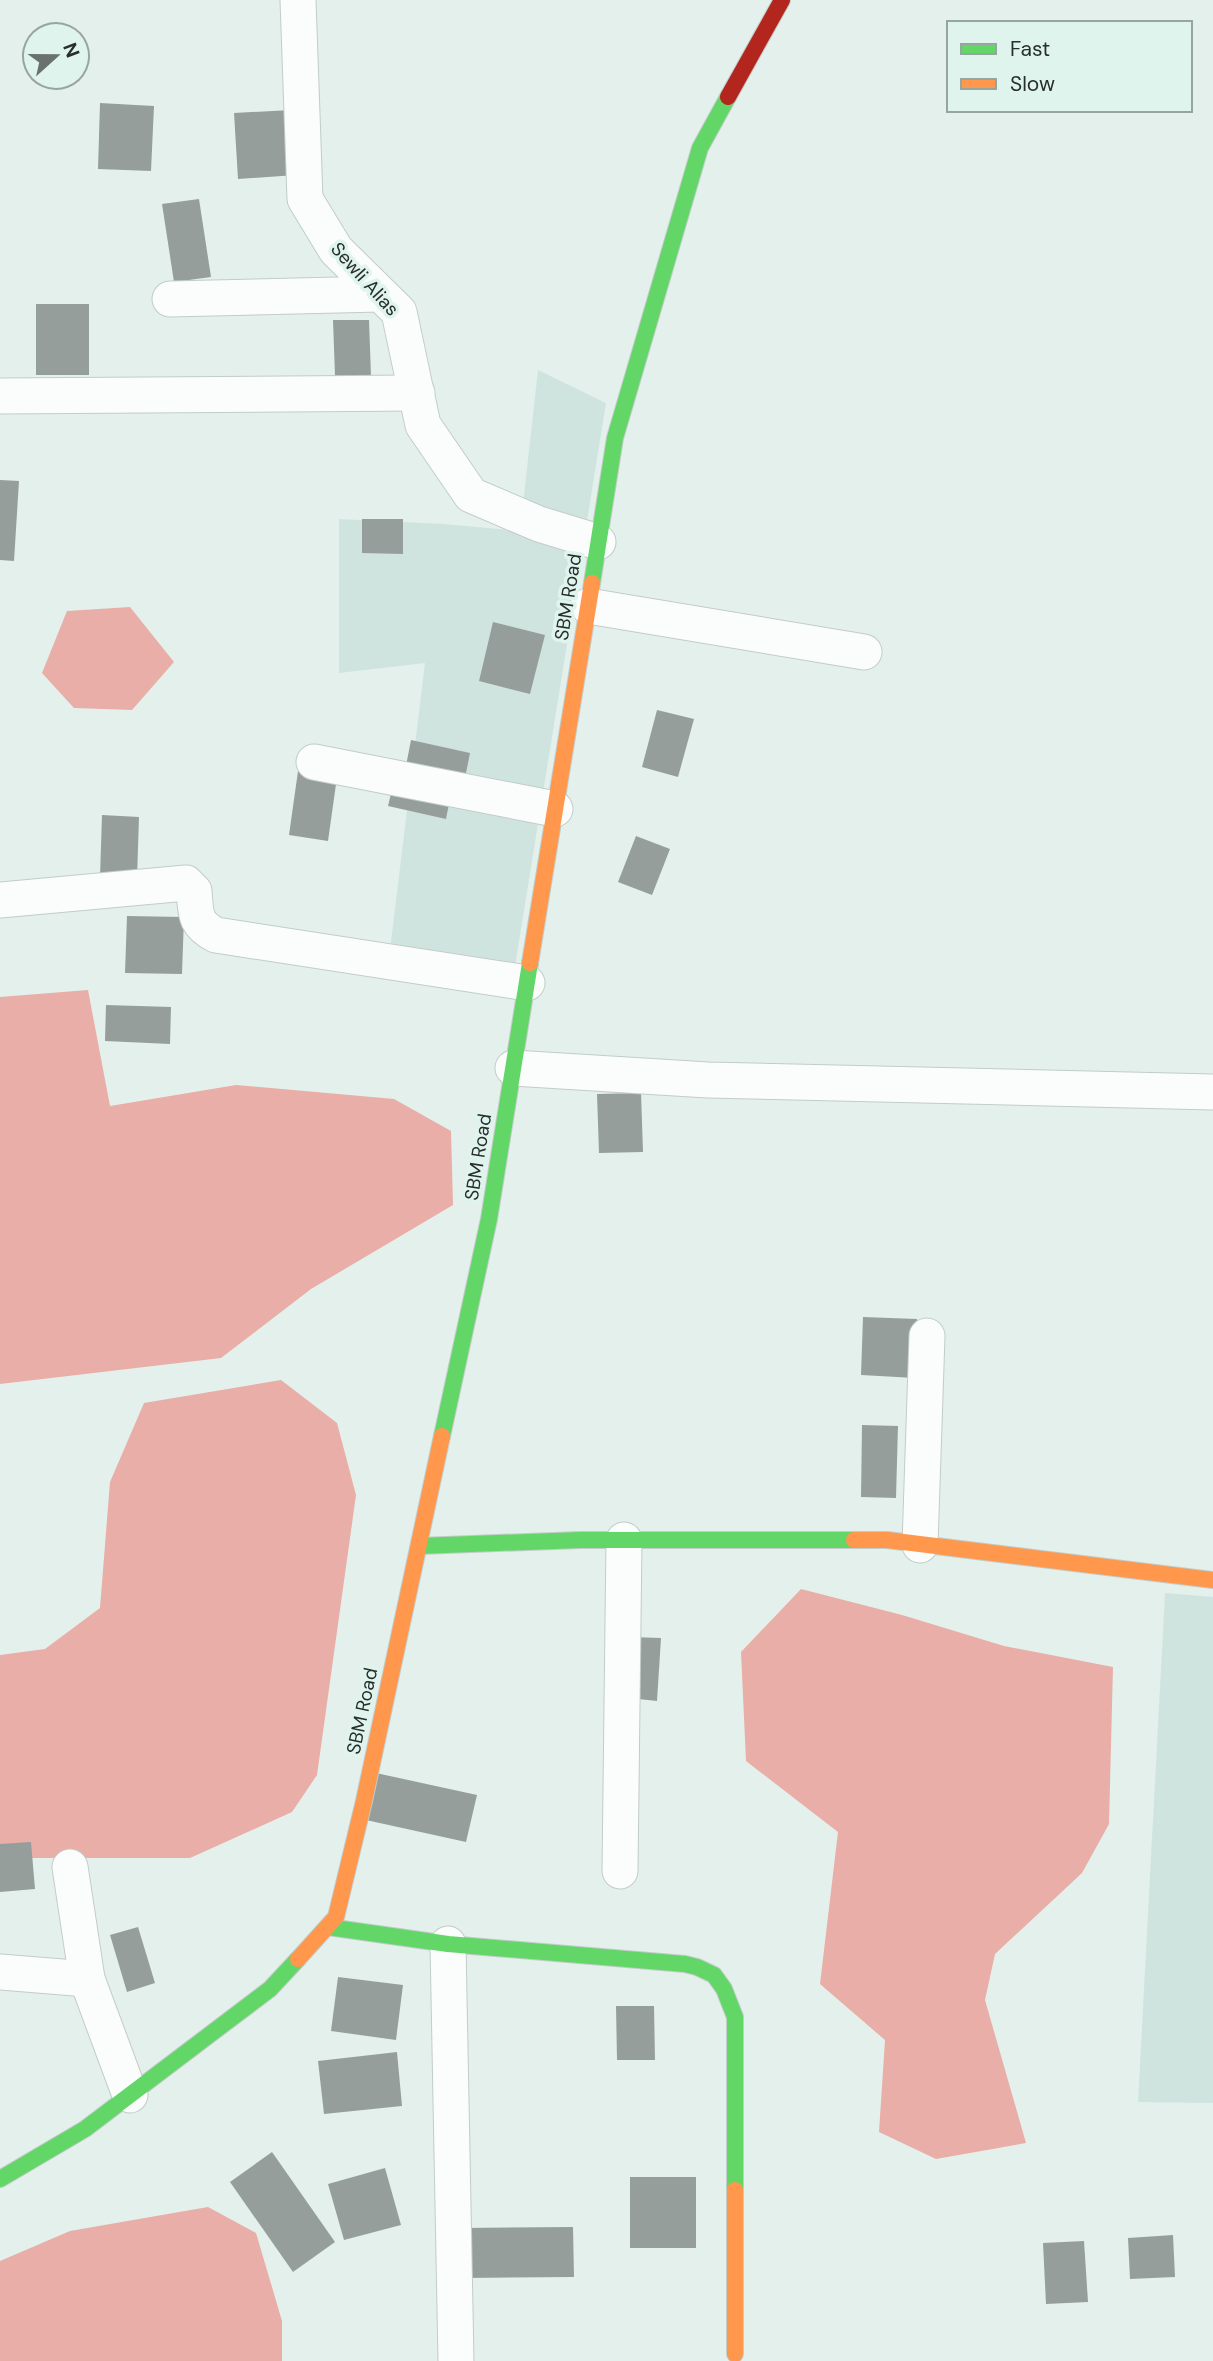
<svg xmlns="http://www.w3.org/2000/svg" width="1213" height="2361" font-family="'DM Sans',sans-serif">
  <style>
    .built { fill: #d0e4df }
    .water { fill: #e8aea7 }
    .building { fill: #969e9c }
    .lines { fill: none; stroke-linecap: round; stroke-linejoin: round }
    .street-casing { stroke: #c2ccc9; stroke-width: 37 }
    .fast-casing { stroke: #c2ccc9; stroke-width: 18 }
    .slow-casing { stroke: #c2ccc9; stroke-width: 18 }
    .jam-casing { stroke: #c2ccc9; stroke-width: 18 }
    .street { stroke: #fbfdfc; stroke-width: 35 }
    .fast { stroke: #63d668; stroke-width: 16 }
    .slow { stroke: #ff974d; stroke-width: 16 }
    .jam { stroke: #b3261e; stroke-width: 16 }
    .labels { text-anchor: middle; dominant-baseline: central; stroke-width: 7; stroke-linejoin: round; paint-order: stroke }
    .street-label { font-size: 19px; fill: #272e2c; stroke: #e0f4ee }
  </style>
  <rect width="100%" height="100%" fill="#e4f0ec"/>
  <!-- built -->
  <g class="built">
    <polygon points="538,370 606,403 511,991 388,966 425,663 339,673 339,519 444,524 520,531"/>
    <polygon points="1165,1593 1213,1597 1213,2103 1138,2102"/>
  </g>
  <!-- water -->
  <g class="water">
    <polygon points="130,607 174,662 132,710 74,708 42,673 67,611"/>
    <polygon points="88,990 110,1106 236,1085 394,1099 451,1131 453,1205 311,1289 221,1358 0,1384 0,997"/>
    <polygon points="281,1380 337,1423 356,1495 317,1775 292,1812 190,1858 0,1858 0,1655 45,1649 100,1608 110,1482 144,1403"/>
    <polygon points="801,1589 902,1615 1004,1646 1113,1667 1109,1824 1082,1873 995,1954 985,2000 1026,2143 936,2159 879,2132 885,2040 820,1984 838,1832 746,1761 741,1652"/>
    <polygon points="208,2207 256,2233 282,2321 282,2361 0,2361 0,2261 70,2231"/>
  </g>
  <!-- building -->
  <g class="building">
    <polygon points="100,103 154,106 151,171 98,169"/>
    <polygon points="292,110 296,175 238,179 234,113"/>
    <polygon points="199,199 211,277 174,282 162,204"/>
    <rect x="36" y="304" width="53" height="71"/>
    <polygon points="333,320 369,320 371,376 335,376"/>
    <polygon points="0,480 19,481 14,561 0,560"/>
    <polygon points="362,519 403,519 403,554 362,553"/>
    <polygon points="493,622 545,635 530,694 479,681"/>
    <polygon points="657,710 694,719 678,777 642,767"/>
    <polygon points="411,740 470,753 464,783 405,771"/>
    <polygon points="299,764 338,770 328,841 289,835"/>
    <polygon points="394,781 451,793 446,819 388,806"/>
    <polygon points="102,815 139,817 137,879 100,877"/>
    <polygon points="636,836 670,849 652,895 618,882"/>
    <polygon points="127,916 184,917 182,974 125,973"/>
    <polygon points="106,1005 171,1007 170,1044 105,1041"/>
    <polygon points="641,1093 643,1152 599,1153 597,1094"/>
    <polygon points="863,1317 917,1319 915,1378 861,1375"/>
    <polygon points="862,1425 898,1426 896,1498 861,1497"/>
    <polygon points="632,1637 661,1638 657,1701 629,1698"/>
    <polygon points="376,1773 477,1795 466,1842 366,1820"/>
    <polygon points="31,1842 35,1889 0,1892 0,1844"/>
    <polygon points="138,1927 155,1983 127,1992 110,1935"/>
    <polygon points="338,1977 403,1985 396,2040 331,2031"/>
    <polygon points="616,2006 654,2006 655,2060 617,2060"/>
    <polygon points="397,2052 402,2106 324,2114 318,2061"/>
    <polygon points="272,2152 335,2242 293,2272 230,2182"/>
    <polygon points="385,2168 401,2225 344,2240 328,2184"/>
    <rect x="630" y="2177" width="66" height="71"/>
    <polygon points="573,2227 574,2277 465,2278 465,2228"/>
    <polygon points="1173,2235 1175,2277 1130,2279 1128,2238"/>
    <polygon points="1084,2241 1088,2302 1046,2304 1043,2243"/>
  </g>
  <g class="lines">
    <!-- street casing -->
    <g class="street-casing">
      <g id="street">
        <polyline points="298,0 305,199 336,250 399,312 423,425 471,495 539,524 598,542"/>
        <polyline points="170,299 380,294"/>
        <polyline points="0,396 417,393"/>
        <polyline points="588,606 864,652"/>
        <polyline points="314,762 555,809"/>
        <path d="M0,900L186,883L194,891C196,913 194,924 216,935L527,983"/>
        <polyline points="513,1068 708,1080 1213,1092"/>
        <polyline points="920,1545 927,1336"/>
        <polyline points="70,1867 87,1979 130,2095"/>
        <polyline points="620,1871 624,1540"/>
        <polyline points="448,1944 456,2361"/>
        <polyline points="0,1972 87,1979"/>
      </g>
    </g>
    <!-- fast casing -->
    <g class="fast-casing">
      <g id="fast">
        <polyline points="592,583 615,438 700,148 728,97"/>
        <polyline points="442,1436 489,1219 530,963"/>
        <polyline points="419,1546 580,1540 854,1540"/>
        <polyline points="328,1927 448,1944 685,1964 697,1967 714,1975 724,1989 735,2017 735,2190"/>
        <polyline points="0,2179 85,2129 270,1989 298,1959"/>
      </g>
    </g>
    <!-- slow casing -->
    <g class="slow-casing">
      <g id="slow">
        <polyline points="530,963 592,583"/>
        <polyline points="854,1540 887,1540 1213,1580"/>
        <polyline points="298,1959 336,1917 364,1801 442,1436"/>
        <polyline points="735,2190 735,2354"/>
      </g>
    </g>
    <!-- jam casing -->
    <g class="jam-casing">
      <polyline id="jam" points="728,97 782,0"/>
    </g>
    <!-- street -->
    <use href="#street" class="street"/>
    <!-- fast -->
    <use href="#fast" class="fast"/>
    <!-- slow -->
    <use href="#slow" class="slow"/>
    <!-- jam -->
    <use href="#jam" class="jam"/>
  </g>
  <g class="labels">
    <!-- street labels -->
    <g class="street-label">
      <text transform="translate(365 279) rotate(48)">Sewli Alias</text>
      <text transform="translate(568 597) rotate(-81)">SBM Road</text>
      <text transform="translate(478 1157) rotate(-81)">SBM Road</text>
      <text transform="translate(362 1711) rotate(-78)">SBM Road</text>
    </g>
  </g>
  <!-- legend -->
  <rect x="947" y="21" width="245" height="91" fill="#e0f4ee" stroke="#96a5a0" stroke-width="2"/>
  <rect x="961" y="44" width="35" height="10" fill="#63d668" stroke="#96a5a0" stroke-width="2"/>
  <text x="1010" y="56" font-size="21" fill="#272e2c">Fast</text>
  <rect x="961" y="79" width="35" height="10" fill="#ff974d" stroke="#96a5a0" stroke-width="2"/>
  <text x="1010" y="91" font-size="21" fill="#272e2c">Slow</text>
  <!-- north arrow -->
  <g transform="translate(56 56) rotate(69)"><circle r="33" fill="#e0f4ee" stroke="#96a5a0" stroke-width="2"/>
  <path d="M0-5L12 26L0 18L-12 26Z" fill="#69726f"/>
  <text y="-10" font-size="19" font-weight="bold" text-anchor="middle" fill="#272e2c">N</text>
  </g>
</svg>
